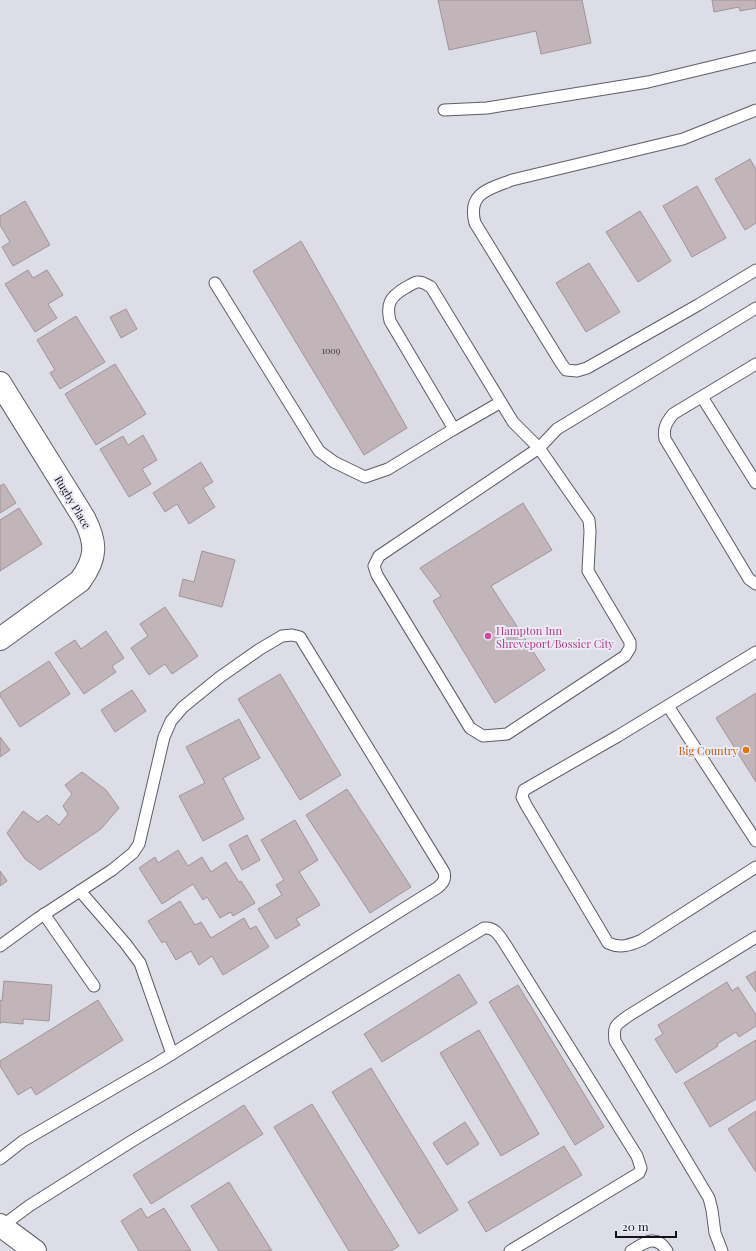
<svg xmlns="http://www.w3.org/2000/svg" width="756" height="1251" font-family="'Playfair Display',serif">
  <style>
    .building { fill: #c1b5ba; stroke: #a09498 }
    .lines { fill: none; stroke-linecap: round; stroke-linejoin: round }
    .lane-casing { stroke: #5c5d66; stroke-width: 13 }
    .street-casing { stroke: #5c5d66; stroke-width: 24 }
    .lane { stroke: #fff; stroke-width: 11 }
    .street { stroke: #fff; stroke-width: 22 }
    .hotel-dot { fill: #d1479c; stroke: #eaebf6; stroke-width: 1.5 }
    .food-dot { fill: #e8710a; stroke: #eaebf6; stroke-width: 1.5 }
    .labels { text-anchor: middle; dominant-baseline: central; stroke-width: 4; stroke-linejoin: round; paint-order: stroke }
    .number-label { font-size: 9px; fill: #3e3c40 }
    .street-label { font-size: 11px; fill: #131317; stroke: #eaebf6 }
    .hotel-label { font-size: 11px; fill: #b23c85; stroke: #eaebf6; text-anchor: start }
    .food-label { font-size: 11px; fill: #c56008; stroke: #eaebf6; text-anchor: end }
  </style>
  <rect width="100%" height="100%" fill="#dddde8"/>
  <!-- building -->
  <g class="building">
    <polygon points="438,0 582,0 591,43 541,54 536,31 449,50"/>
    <polygon points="712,0 756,0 756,8 740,11 739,7 714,12"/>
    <polygon points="750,159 756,170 756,223 745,230 715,179"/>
    <polygon points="697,186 726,238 692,257 663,206"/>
    <polygon points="25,201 50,245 13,266 2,247 10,242 0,225 0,216"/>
    <polygon points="640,211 671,261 638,282 606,232"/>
    <polygon points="301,241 407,428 364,455 253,271"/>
    <polygon points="589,263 620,312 586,332 556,283"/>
    <polygon points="28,270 33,278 47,270 63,295 48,304 57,318 35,332 5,284"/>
    <polygon points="126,309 137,329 121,338 110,317"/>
    <polygon points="76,316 105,362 60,389 50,373 55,370 37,340"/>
    <polygon points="115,364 146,414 96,445 65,394"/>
    <polygon points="143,435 157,460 142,469 151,484 129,497 100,449 123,436 128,445"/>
    <polygon points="201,462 213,482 203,488 215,507 189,524 177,504 165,512 153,493"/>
    <polygon points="4,484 16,503 0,513 0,486"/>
    <polygon points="523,503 552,550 491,586 545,670 495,703 433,601 441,596 420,568"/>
    <polygon points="19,508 42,544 0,571 0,520"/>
    <polygon points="202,551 235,560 222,607 179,596 183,579 194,582"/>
    <polygon points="165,607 198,656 172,674 165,664 149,675 131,648 148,636 140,624"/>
    <polygon points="106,631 124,658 112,666 116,672 84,694 55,653 75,640 81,649"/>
    <polygon points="49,661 70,694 20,727 0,696 0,693"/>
    <polygon points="280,674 341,775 300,800 238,699"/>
    <polygon points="132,690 146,711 115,732 101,710"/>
    <polygon points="756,693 756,782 716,718"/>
    <polygon points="239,719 260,758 223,778 244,819 203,841 179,796 205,783 186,747"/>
    <polygon points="0,737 10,750 0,757"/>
    <polygon points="82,772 106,790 119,808 101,829 40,870 25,859 7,833 23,811 38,822 47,815 59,825 68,814 63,806 72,794 65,785"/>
    <polygon points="347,789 411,887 370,913 306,815"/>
    <polygon points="295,820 318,860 299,872 320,905 296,919 300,925 276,939 258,909 282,895 276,885 284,880 261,840"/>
    <polygon points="247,835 260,860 242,870 229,845"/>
    <polygon points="178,850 188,866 202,857 211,872 226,862 239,882 241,881 255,903 233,916 231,912 220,918 207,897 203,900 193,884 162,904 139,868 155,857 158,863"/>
    <polygon points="0,871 7,881 0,886"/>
    <polygon points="180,901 195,925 201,922 211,938 244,918 250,929 256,926 269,947 223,975 212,956 199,965 191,951 176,960 165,941 162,943 148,921"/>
    <polygon points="756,971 756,992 746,977"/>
    <polygon points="459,974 477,1003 382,1062 364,1034"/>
    <polygon points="4,981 52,985 49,1021 23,1019 23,1024 0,1022 0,1024 0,1000 2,1001"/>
    <polygon points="727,982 732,991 738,987 756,1015 756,1026 739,1037 736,1032 717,1044 718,1046 676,1073 655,1039 663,1034 658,1025"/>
    <polygon points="518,985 604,1127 575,1145 489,1002"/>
    <polygon points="98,1000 123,1040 36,1095 31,1087 18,1095 0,1066 0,1061"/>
    <polygon points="479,1030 539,1134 501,1156 440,1053"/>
    <polygon points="756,1040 756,1099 710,1127 684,1083"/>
    <polygon points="371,1068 458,1210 419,1234 332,1092"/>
    <polygon points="312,1104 399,1246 391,1251 349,1251 274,1127"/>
    <polygon points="244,1105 263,1134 151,1204 133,1175"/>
    <polygon points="756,1111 756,1172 728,1129"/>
    <polygon points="465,1122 479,1144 447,1165 433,1143"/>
    <polygon points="564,1146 582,1175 486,1232 468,1202"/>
    <polygon points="229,1182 272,1251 219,1251 191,1206"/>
    <polygon points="141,1208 147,1218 164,1208 191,1251 139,1251 121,1221"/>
  </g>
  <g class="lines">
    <!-- lane casing -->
    <g class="lane-casing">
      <g id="lane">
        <polyline points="444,110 487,108 648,82 756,56"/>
        <path d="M756,110L683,139L512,180C489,189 467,193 475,223L561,363L566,370L577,371L587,368L698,305L756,270"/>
        <polyline points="215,283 319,451 334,462 365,477 388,469 454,429"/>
        <path d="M756,364L673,414C666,423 663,428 665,439L749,579L756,584"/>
        <polyline points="702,397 756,483"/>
        <path d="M501,402L454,429L390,321C386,304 390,297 405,288C409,286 413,283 417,282C422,281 427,285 431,287L513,422L539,448L589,520L590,531L588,571L630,642V648L625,656L507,734L483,736L470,728L377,575L374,566L379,556L539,448L557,429L756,308"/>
        <path d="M756,652L618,736L524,790L522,797L526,805L608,943C621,949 630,945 642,940L756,867"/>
        <polyline points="668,706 756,841"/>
        <polyline points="80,891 125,943 140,963 172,1054"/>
        <polyline points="44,914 94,986"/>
        <path d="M0,946L37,919L112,870L133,853L139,844L164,737L171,721L183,707L220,677L260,649L282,636L292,635L300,637L444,872C446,880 443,883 437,888L159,1062L23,1141L0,1159"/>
        <path d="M2,1226L29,1206L132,1141L484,928C495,927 499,935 505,944L637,1156L641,1168L639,1173L510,1251"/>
        <path d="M631,1251C644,1243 656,1233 667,1251"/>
        <path d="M722,1251L715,1233L712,1210L709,1198L615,1041C613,1025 616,1025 628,1016L756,937"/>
      </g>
    </g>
    <!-- street casing -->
    <g class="street-casing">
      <g id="street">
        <path d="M0,383L84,518C97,543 97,558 80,581L0,639"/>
        <polyline points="0,1225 35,1251"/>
      </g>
    </g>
    <!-- lane -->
    <use href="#lane" class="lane"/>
    <!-- street -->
    <use href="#street" class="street"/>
  </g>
  <!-- markers -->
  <circle class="hotel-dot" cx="488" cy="636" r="4"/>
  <circle class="food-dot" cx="746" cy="750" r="4"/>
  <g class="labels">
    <!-- number labels -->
    <g class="number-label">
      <text x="331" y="350">1009</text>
    </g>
    <!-- street labels -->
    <g class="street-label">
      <text transform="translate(73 502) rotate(59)">Rugby Place</text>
    </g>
    <!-- hotel labels -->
    <g class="hotel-label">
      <text x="496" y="630">Hampton Inn<tspan x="496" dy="13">Shreveport/Bossier City</tspan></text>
    </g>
    <!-- food labels -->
    <g class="food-label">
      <text x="738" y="750">Big Country</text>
    </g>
  </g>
  <!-- scale -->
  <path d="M616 1231v6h60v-6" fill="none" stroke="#131317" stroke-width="2"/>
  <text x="622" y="1231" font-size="12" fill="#131317" stroke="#eaebf6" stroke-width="3" paint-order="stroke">20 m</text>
</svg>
